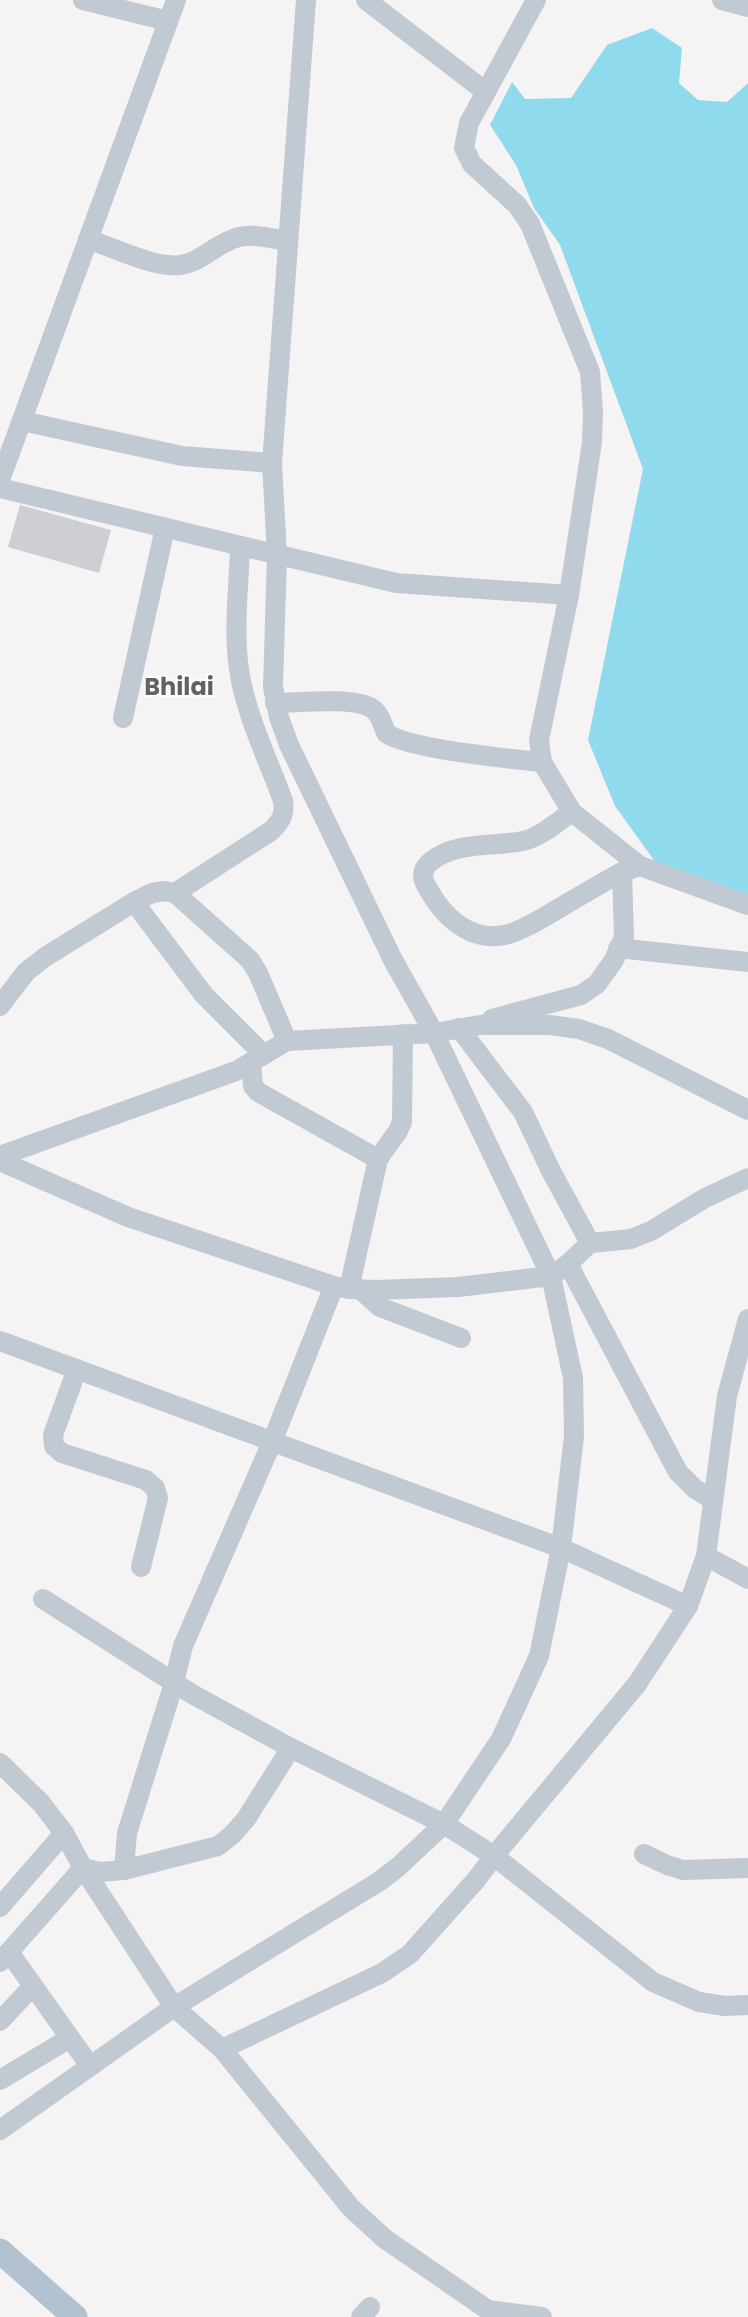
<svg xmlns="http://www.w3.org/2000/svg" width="748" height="2317" font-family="Poppins,sans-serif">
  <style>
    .water { fill: #90daee }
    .building { fill: #cdcfd5 }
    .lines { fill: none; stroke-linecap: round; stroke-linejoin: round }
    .minor { stroke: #c1cad2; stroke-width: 20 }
    .major { stroke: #b3c2d1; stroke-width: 25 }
    .labels { text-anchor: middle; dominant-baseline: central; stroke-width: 4; stroke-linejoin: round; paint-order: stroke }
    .town-label { font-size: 24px; font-weight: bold; fill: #5f6368; stroke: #fff }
  </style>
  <rect width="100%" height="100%" fill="#f5f3f3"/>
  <!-- water -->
  <polygon class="water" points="652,28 682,48 679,83 698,100 727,102 748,83 748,896 656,863 615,806 588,740 643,469 560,245 534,208 516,165 490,125 512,82 525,99 571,98 607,45"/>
  <!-- building -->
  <polygon class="building" points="20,505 111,530 99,573 8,547"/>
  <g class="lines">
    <!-- minor -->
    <g class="minor">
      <polyline points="83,0 168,21"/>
      <polyline points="366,0 486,92"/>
      <polyline points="536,0 469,123 464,148 472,164 517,205 530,224 590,372 593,412 592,442 569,595 539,740 542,762 572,812 640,866 748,905"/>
      <polyline points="722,0 748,7"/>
      <path d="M88,239C111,247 157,269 180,265C203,262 217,242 239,237C254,233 273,239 288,241"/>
      <polyline points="22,421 182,456 272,463"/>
      <polyline points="0,480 176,0"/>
      <polyline points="0,488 396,583 569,595"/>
      <path d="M275,703C299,703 355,696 373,709C380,714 383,725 386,733C407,749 511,759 542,762"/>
      <polyline points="123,718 165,528"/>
      <path d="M572,812C557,822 541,837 523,841C493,847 453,841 429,863C417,874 426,886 433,897C452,927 484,947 519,930C532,925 544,917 556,910C578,897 600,884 622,872L640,866"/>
      <path d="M175,893L271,831C281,821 285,815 283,801C268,759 245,713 239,669C233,629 239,587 240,546"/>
      <polyline points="134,902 204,995 264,1055"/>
      <polyline points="618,948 748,962"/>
      <polyline points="0,1006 26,972 45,957 134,902 152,893 165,891 175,893 250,960 258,973 287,1041"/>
      <polyline points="492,1019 581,995 597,984 614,960 624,937 622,872"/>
      <polyline points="459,1028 523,1112 551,1171 590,1243"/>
      <polyline points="251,1062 253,1086 258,1092 378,1159"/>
      <polyline points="0,1156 236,1071 287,1041 434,1033 480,1025 550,1025 579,1029 608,1039 748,1110"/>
      <polyline points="0,1161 128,1217 334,1286 349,1289 376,1290 458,1287 551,1276 568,1264 590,1243 631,1239 651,1231 705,1198 748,1178"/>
      <polyline points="568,1264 678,1472 695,1489 713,1500"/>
      <polyline points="349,1289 378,1159 398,1131 402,1122 403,1034"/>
      <polyline points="360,1289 380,1307 461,1338"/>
      <polyline points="0,1341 561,1548 688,1606"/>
      <polyline points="77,1369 53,1435 54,1446 62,1453 146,1480 155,1488 158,1498 141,1567"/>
      <polyline points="706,1556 748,1579"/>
      <polyline points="43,1599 192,1694 291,1748 444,1824 494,1856 653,1982 699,2002 725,2006 748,2005"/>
      <polyline points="0,1763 41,1803 64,1833 83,1868 174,2007 222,2049 351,2208 385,2239 488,2310 492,2317"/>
      <polyline points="644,1854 667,1865 683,1870 748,1868"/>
      <polyline points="124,1870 127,1833 174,1683 183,1646 272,1442 334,1286"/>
      <polyline points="0,1907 64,1833"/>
      <polyline points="9,1952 90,2066"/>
      <polyline points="0,1962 83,1868 100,1872 124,1870 218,1846 232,1835 246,1819 291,1748"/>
      <polyline points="0,2021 33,1986"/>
      <polyline points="222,2049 382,1973 410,1954 476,1880 494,1856 637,1684 688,1606 706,1556 727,1396 748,1319"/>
      <polyline points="0,2080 70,2038"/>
      <polyline points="0,2130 174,2007 380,1881 398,1867 444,1824 501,1739 539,1656 561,1548 574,1436 573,1378 551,1276 434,1033 393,960 289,745 279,717 273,687 277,555 272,463 306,0"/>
      <polyline points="488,2310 542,2317"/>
      <polyline points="361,2317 370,2307"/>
    </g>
    <!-- major -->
    <polyline class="major" points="0,2251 75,2317"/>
  </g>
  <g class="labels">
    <!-- town labels -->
    <g class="town-label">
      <text x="179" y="686">Bhilai</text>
    </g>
  </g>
</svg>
